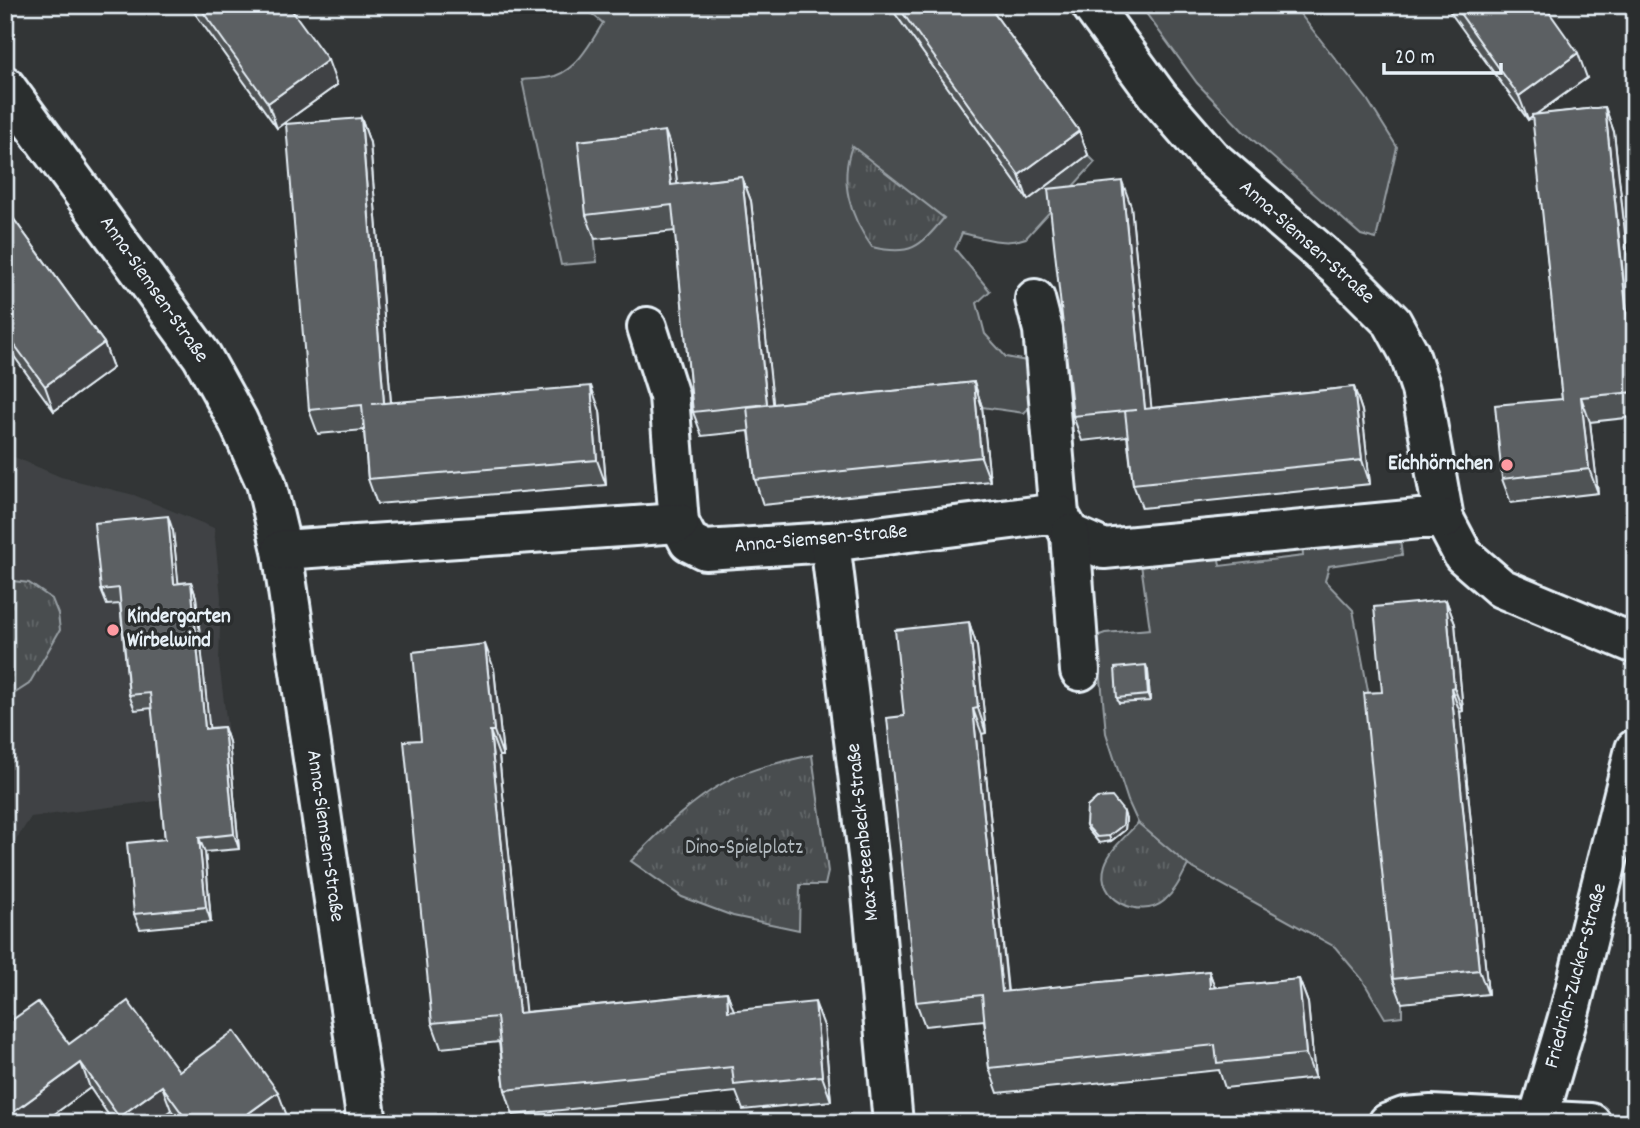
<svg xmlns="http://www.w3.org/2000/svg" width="1640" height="1128" font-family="Dekko,sans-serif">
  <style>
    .built { fill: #3f4244 }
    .green { fill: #494d4f; stroke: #989fa4; stroke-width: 2 }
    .park { fill: url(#park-tufts); stroke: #989fa4; stroke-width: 2 }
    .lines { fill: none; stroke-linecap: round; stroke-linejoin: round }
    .minor-casing { stroke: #e8f1f8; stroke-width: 44 }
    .minor { stroke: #2a2d2e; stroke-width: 38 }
    .wall { fill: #4f5355; stroke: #e8f1f8; stroke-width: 2 }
    .shaded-wall { fill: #404345; stroke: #e8f1f8; stroke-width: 2 }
    .building { fill: #5c6063; stroke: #e8f1f8; stroke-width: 2 }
    .poi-dot { fill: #ff9aa2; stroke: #2a2d2e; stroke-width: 2.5 }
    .labels { text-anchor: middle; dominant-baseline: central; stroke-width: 7; stroke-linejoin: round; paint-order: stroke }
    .street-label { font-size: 21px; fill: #e8f1f8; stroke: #2a2d2e }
    .poi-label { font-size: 21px; font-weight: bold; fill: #e8f1f8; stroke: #2a2d2e; text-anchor: end }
    .park-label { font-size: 21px; fill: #b0b8bd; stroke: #2a2d2e }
  </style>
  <defs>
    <pattern id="park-tufts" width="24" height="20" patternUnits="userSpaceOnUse" patternTransform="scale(1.75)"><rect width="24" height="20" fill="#494d4f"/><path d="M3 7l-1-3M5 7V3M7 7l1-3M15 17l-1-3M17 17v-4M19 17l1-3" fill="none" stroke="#636769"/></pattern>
  </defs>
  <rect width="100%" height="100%" fill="#323536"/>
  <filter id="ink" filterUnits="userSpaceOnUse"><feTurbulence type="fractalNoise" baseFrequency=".0143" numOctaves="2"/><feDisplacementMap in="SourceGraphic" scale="14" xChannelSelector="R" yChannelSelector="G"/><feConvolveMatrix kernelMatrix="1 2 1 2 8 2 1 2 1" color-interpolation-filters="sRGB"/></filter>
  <g filter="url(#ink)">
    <!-- built -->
    <polygon class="built" points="5,453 61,477 134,495 214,528 221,597 219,662 229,742 160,748 165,800 31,817 5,857"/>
    <!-- green -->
    <g class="green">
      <path d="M581,5H889L1028,199L1088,155L1095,162L1026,238C1005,246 984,238 962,233L955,249L990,291L977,303L985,334L1006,357L1037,363L1041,395L1024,413L982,407L776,429L680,209L673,155L587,166L597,262L561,265L522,80C532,79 545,79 555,76C578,68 591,42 603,23Z"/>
      <polygon points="1140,5 1293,5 1367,99 1397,147 1376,239 1361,235 1243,131 1197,83"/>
      <polygon points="1399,532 1402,555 1329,566 1325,581 1353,610 1373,718 1402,1003 1402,1016 1385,1018 1362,979 1335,947 1180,861 1138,823 1128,801 1106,733 1097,636 1105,633 1150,629 1141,564 1218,552 1220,566 1303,556 1302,542"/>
    </g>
    <!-- park -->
    <g class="park">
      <path d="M852,146L944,218C919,248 910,256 872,247C850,217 839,181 852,146Z"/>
      <polygon points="5,580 29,583 52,599 58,614 60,630 29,684 12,695 5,695"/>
      <path d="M812,755L828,872L825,885H800L799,930L733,916L682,897L631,861C660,832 689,802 725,782C751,768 784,761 812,755Z"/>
      <path d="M1138,823L1188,865C1181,878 1176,891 1164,901C1140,921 1094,899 1105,865C1110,849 1127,835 1138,823Z"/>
    </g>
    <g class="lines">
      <!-- minor casing -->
      <g class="minor-casing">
        <g id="minor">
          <polyline points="1091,5 1159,98 1210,157 1338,268 1392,322 1409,353 1421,389 1444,519 1463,555 1501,588 1635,644"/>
          <polyline points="5,86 202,356 238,421 266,483 282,550 367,1123"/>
          <polyline points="1035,299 1043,330 1059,515"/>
          <polyline points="647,327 669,396 679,523 689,542 705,550 830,542 1042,515 1059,515 1070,534 1104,549 1419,519 1444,519"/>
          <polyline points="1070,534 1080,671"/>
          <polyline points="830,542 870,872 893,1123"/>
          <polyline points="282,550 679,523"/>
          <polyline points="1388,1123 1404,1117 1431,1115 1591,1123"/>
          <polyline points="1537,1123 1569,1014 1635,749"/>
        </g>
      </g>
      <!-- minor -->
      <use href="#minor" class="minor"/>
    </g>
    <!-- wall -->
    <g class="wall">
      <polygon points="189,5 288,5 337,85 277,128"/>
      <polygon points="889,5 988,5 1079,131 1088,155 1028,200"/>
      <polygon points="1445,5 1544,5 1587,78 1535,115 1605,107 1614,132 1635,325 1635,417 1590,422 1598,493 1511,503 1502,479 1562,399 1533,117 1528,120"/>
      <polygon points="361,118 370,143 391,403 600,411 606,485 377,504 368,479 364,430 318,434 309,410"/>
      <polygon points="674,155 677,184 742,177 751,201 773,404 974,382 982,407 990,481 763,505 755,480 749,431 702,436 693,412 675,231 595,239 586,215"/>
      <polygon points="1131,206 1151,408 1354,387 1362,411 1370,484 1142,508 1133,484 1127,436 1082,441 1073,416"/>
      <polygon points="5,207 104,343 113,368 54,411 5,344"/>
      <polygon points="173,531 178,583 191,582 196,597 209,728 224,727 229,742 239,849 205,852 211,922 140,929 134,914 165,839 152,708 135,710 129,695 120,604 107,605 101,590"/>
      <polygon points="1446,600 1455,624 1463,711 1460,712 1488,994 1402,1003 1393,979 1382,692"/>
      <polygon points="969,622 977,647 986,733 982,734 1008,992 1209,971 1215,988 1299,979 1308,1003 1315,1078 1225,1088 1219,1070 998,1093 989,1068 984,1020 925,1026 916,1002"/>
      <polygon points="494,669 503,756 499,756 525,1012 727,992 733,1010 824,1026 831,1101 743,1110 736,1092 513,1115 505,1090 499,1042 441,1048 432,1023 421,740"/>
      <polygon points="1148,671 1150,701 1119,703 1117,698"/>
      <polygon points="1126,818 1125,830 1111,841 1099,843 1088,830 1086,825"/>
      <polygon points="5,1025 69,1044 179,1071 287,1116 278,1123 181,1123 171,1110 154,1123 114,1123 90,1088 42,1123 5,1123"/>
    </g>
    <!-- shaded-wall -->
    <g class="shaded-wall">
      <polygon points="1578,53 1587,78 1528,120 1519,96"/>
      <polygon points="328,60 337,85 277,128 268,103"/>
      <polygon points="1605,107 1614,132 1635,325 1635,385"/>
      <polygon points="361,118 370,143 393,428 384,403"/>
      <polygon points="665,131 674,155 680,209 671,185"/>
      <polygon points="1079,131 1088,155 1028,200 1019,175"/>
      <polygon points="742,177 751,201 776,429 767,404"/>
      <polygon points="1122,181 1131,206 1154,433 1145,409"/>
      <polygon points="104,343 113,368 54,411 45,386"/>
      <polygon points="974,382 982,407 990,481 981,457"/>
      <polygon points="591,386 600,411 606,485 597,460"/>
      <polygon points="1354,387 1362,411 1370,484 1362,460"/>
      <polygon points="1581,397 1590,422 1598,493 1589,469"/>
      <polygon points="168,516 173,531 180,598 174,584"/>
      <polygon points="191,582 196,597 211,744 205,729"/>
      <polygon points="1446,600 1455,624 1463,711 1454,687"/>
      <polygon points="969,622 977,647 986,733 978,708"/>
      <polygon points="485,644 494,669 503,756 494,731"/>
      <polygon points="1146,665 1148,671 1150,701 1148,695"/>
      <polygon points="1451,688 1460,712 1488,994 1479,970"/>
      <polygon points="973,709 982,734 1010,1017 1002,992"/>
      <polygon points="224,727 229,742 239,849 234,834"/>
      <polygon points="490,731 499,756 528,1037 519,1013"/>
      <polygon points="1124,812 1126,818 1125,830 1111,841 1109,836"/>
      <polygon points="199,838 205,852 211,922 206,907"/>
      <polygon points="1209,971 1218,996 1210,988"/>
      <polygon points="1299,979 1308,1003 1315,1078 1306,1054"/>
      <polygon points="727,992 736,1016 728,1011"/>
      <polygon points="815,1002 824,1026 831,1101 822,1076"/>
      <polygon points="81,1063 90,1088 42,1123 11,1123 8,1116"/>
      <polygon points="162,1086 171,1110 154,1123 121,1123 119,1117"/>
      <polygon points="278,1092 287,1116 278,1123 235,1123"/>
    </g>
    <!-- building -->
    <g class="building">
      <polygon points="198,5 288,5 328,60 268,103"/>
      <polygon points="897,5 988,5 1079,131 1019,175"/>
      <polygon points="1454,5 1544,5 1578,53 1519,96"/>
      <polygon points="1605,107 1635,392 1581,397 1589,469 1502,479 1495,405 1562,399 1532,115"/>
      <polygon points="361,118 384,403 372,404 591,386 597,460 368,479 362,405 309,410 286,124"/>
      <polygon points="665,131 671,185 742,177 767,404 693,412 672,205 586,215 578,141"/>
      <polygon points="1122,181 1145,409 1354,387 1362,460 1133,484 1125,411 1136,410 1073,416 1048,189"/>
      <polygon points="5,207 104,343 45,386 5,332"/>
      <polygon points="974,382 981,457 755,480 747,407"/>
      <polygon points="168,516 174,584 191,582 205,729 224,727 234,834 199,838 206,907 134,914 127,843 165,839 150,693 129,695 119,588 101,590 94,523"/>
      <polygon points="1446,600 1454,687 1451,688 1479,970 1393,979 1364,693 1382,692 1374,607"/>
      <polygon points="969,622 978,708 973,709 1002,992 1209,971 1210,988 1299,979 1306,1054 1217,1063 1215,1045 989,1068 982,995 916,1002 887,718 904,716 895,630"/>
      <polygon points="485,644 494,731 490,731 519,1013 727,992 728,1011 815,1002 822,1076 734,1085 732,1067 505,1090 497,1017 432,1023 404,741 421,740 413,652"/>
      <polygon points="1146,665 1148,695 1117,698 1115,668"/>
      <polygon points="1112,797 1124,812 1123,825 1109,836 1097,837 1086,825 1087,807 1097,798"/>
      <polygon points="128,1001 179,1071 234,1031 278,1092 235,1123 189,1123 162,1086 119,1117 81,1063 8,1116 5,1112 5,1025 38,1002 69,1044"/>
    </g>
  </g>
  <!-- markers -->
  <g class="poi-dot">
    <circle cx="1507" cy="465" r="7"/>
    <circle cx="113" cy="630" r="7"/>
  </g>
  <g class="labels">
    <!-- street labels -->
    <g class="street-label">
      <text transform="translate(1306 243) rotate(42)">Anna-Siemsen-Straße</text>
      <text transform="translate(153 290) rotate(55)">Anna-Siemsen-Straße</text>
      <text transform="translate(821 540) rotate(-5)">Anna-Siemsen-Straße</text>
      <text transform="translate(864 832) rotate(-96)">Max-Steenbeck-Straße</text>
      <text transform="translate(324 836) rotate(82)">Anna-Siemsen-Straße</text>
      <text transform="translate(1577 976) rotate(-75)">Friedrich-Zucker-Straße</text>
    </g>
    <!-- poi labels -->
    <g class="poi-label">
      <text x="1493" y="465">Eichhörnchen</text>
      <text x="127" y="618" text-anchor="start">Kindergarten<tspan x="127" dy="24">Wirbelwind</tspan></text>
    </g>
    <!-- park labels -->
    <g class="park-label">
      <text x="744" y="849">Dino-Spielplatz</text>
    </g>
  </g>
  <!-- margin -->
  <rect width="1640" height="1128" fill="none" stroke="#2a2d2e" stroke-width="28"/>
  <rect x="14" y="14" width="1612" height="1100" fill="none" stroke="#e8f1f8" stroke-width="2.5" filter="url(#ink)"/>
  <!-- scale -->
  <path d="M1384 63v10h117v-10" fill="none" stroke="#e8f1f8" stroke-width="3.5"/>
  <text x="1395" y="63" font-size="21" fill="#e8f1f8" stroke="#2a2d2e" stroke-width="5" paint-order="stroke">20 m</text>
</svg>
